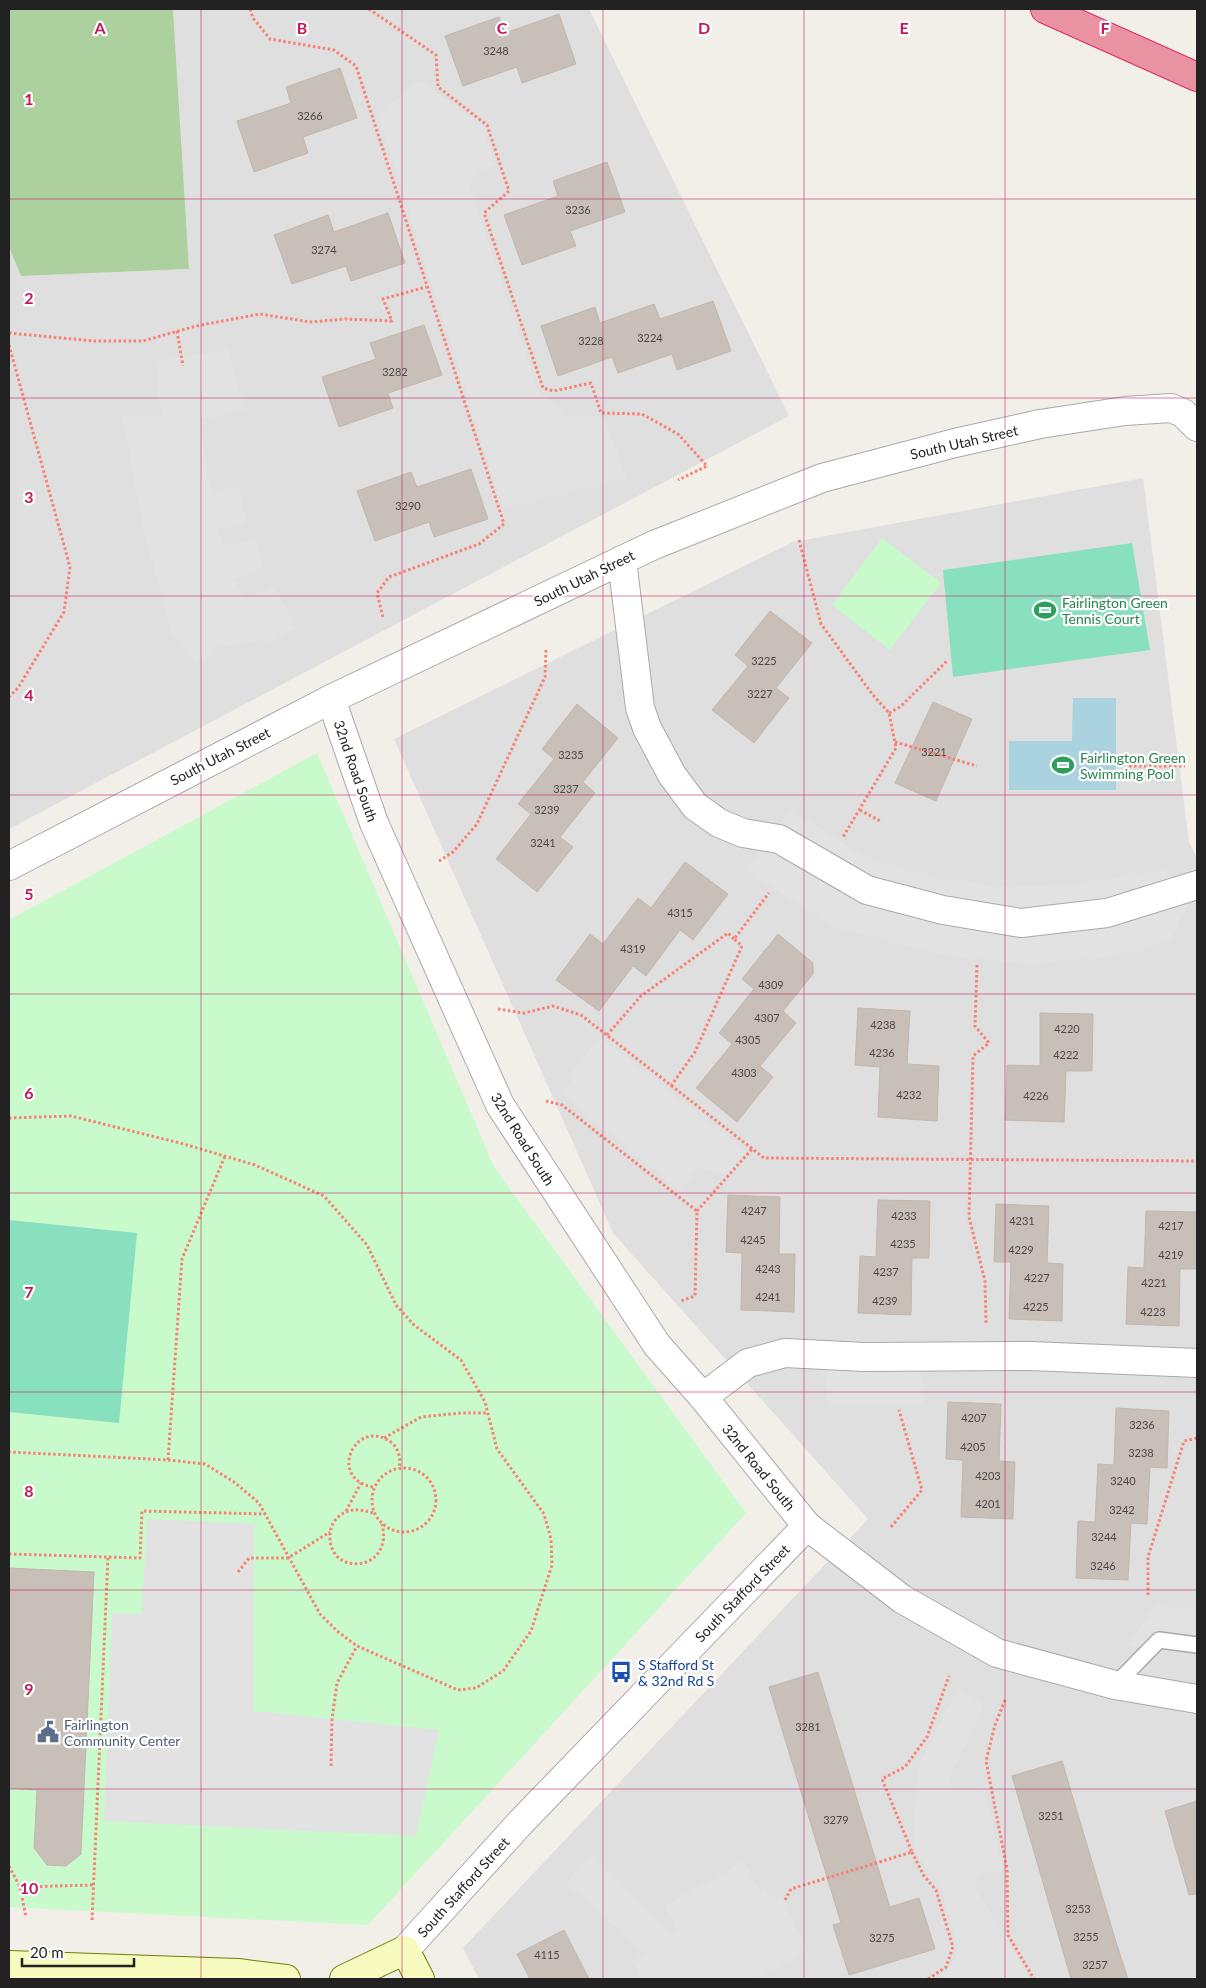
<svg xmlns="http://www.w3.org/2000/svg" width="1206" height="1988" font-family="Lato,sans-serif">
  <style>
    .residential { fill: #e0dfdf }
    .forest { fill: #add19e }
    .park { fill: #c8facc }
    .pitch { fill: #88e0be }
    .parking { fill: #e2e2e2 }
    .water { fill: #aad3df }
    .building { fill: #c7bfb8; stroke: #c4b6ab }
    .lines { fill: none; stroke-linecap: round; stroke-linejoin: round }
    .lane-casing { stroke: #a9a9a9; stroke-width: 18 }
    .street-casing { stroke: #a9a9a9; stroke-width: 30 }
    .secondary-casing { stroke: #707d05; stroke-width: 30 }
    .highway-casing { stroke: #dc2a67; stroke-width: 30 }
    .path { stroke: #fa8072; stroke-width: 3; stroke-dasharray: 2.5 2.5; stroke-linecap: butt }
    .lane { stroke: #fff; stroke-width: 15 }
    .street { stroke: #fff; stroke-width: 28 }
    .secondary { stroke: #f7fabf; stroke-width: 28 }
    .highway { stroke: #e892a2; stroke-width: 28 }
    .grid { fill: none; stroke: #c2185b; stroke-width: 1; stroke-opacity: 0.55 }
    .labels { text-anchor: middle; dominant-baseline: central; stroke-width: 4.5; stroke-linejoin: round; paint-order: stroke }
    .number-label { font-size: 11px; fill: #4b4948 }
    .street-label { font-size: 14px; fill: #222; stroke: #fff }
    .leisure-label { font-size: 14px; fill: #27864d; stroke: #fff; text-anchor: start }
    .transit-label { font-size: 14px; fill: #164399; stroke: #fff; text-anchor: start }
    .service-label { font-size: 14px; fill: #4e5e75; stroke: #fff; text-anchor: start }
    .grid-label { font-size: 16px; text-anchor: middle; font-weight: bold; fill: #c2185b; stroke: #fff; stroke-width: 4.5; stroke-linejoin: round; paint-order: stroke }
  </style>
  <rect width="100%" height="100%" fill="#f2efe9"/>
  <!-- residential -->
  <g class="residential">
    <polygon points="173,9 589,9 789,416 9,829 9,247 21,276 189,269"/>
    <polygon points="1143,478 1189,842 1197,858 1197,1979 479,1979 463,1948 868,1519 613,1233 394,739 793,542"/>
  </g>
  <!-- forest -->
  <polygon class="forest" points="9,9 173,9 189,269 21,276 9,247"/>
  <!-- park -->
  <g class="park">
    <polygon points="882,538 941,583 890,650 832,605"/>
    <polygon points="317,753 494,1167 746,1513 368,1925 9,1907 9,920"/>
  </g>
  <!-- pitch -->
  <g class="pitch">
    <polygon points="1132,543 1150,650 953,677 943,570"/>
    <polygon points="9,1220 137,1233 119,1423 9,1412"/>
  </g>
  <!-- parking -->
  <g class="parking">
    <polygon points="420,81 482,125 496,164 473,174 470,187 538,390 564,414 604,419 627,478 503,509 378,115"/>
    <polygon points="227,349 245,409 199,420 211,494 239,487 246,522 218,528 223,547 255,538 264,569 234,579 244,600 273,586 297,627 269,641 221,646 196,665 171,630 144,532 122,415 161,416 156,362"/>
    <polygon points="791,810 866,858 939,878 995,886 1080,884 1166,868 1186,909 1171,941 1122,955 1032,965 934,954 834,926 745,870"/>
    <polygon points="600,1037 746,1151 727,1174 698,1169 681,1192 560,1094 571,1083 573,1069"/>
    <rect x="826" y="1341" width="96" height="63"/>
    <polygon points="147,1519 254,1524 253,1711 439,1730 416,1836 104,1821 112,1613 142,1614"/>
    <polygon points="1157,1604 1197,1609 1197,1655 1127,1645"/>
    <polygon points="956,1691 985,1705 948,1780 955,1789 984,1787 1003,1870 977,1876 976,1889 1030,1979 938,1979 948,1972 958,1949 940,1884 926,1871 913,1844 918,1768"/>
    <polygon points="591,1855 673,1934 678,1931 665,1906 744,1861 760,1892 765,1890 770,1898 782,1896 807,1951 753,1979 641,1979 631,1960 644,1953 566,1883"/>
  </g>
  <!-- water -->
  <polygon class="water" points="1073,698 1116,698 1116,790 1009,790 1009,741 1072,741"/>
  <!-- building -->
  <g class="building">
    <polygon points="559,14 576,64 522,83 517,67 463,86 445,36 499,17 505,33"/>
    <polygon points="340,68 357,118 303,137 308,153 254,172 237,121 291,103 286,87"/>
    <polygon points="607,162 625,212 570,231 576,246 522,265 504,215 558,196 553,181"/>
    <polygon points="388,213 405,263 351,281 346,266 292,284 274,235 328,215 334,232"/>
    <polygon points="713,301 731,351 677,370 672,354 618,373 612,357 558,376 541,326 595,307 600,323 654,304 660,319"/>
    <polygon points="424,325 442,375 388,393 393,408 339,427 322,377 376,359 370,343"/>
    <polygon points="471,469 488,519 434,537 429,522 375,541 357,491 411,472 417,487"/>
    <polygon points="770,611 812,643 776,688 789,698 754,743 712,710 748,666 735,655"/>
    <polygon points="933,702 972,719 936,801 895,783"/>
    <polygon points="577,704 618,738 583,782 595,793 560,837 573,847 537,892 496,859 531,814 518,804 554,759 542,749"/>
    <polygon points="685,862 728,894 693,940 680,930 646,976 633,966 599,1011 556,980 590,934 603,944 638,898 651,908"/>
    <polygon points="778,934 813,963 813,974 783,1011 796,1023 760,1066 773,1077 737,1122 696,1088 732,1044 719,1033 754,989 742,979"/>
    <polygon points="858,1008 910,1011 907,1064 939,1066 937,1121 878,1117 880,1067 855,1065"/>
    <polygon points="1040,1013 1093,1014 1092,1071 1066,1071 1064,1122 1005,1120 1007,1065 1040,1066"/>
    <polygon points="728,1195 780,1197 779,1254 795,1254 794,1312 741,1310 742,1253 726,1252"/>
    <polygon points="878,1200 930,1201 929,1258 912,1258 911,1315 858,1313 860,1256 876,1257"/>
    <polygon points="996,1204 1049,1206 1047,1263 1063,1264 1062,1321 1009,1319 1011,1262 994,1262"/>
    <polygon points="1146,1211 1197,1212 1197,1269 1180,1269 1179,1326 1126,1324 1128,1267 1144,1268"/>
    <polygon points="948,1402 1001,1404 999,1461 1015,1462 1013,1519 961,1517 963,1460 946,1459"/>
    <polygon points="1116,1408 1169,1411 1167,1468 1150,1467 1147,1524 1131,1523 1128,1580 1076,1578 1078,1521 1095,1522 1098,1464 1114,1465"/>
    <polygon points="9,1568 94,1572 81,1854 66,1866 47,1865 34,1848 37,1790 9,1788"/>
    <polygon points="818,1672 890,1907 919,1898 935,1949 849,1975 833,1925 841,1923 769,1687"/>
    <polygon points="1062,1761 1116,1942 1128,1979 1071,1979 1012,1776"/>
    <polygon points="1197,1801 1197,1894 1189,1895 1165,1811"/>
    <polygon points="564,1930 589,1979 530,1979 517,1954"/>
  </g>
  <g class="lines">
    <!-- lane casing -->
    <g class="lane-casing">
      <polyline id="lane" points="1115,1685 1159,1640 1197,1645"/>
    </g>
    <!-- street casing -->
    <g class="street-casing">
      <g id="street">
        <polyline points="622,560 640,708 647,728 672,775 695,806 719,823 743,833 779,839 867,890 943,910 1021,923 1107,913 1197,885"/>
        <polyline points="331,699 374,823 500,1105 657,1345 703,1397 807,1526 902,1599 997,1653 1115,1685 1197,1699"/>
        <polyline points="9,866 331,699 654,545 822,478 955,443 1040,424 1125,411 1171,408 1183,413 1197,427"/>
        <polyline points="703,1397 748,1363 785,1353 864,1357 1031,1356 1197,1363"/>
        <polyline points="405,1950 521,1822 807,1526"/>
      </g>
    </g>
    <!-- secondary casing -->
    <g class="secondary-casing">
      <g id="secondary">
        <polyline points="9,1965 238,1973 286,1979"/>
        <polyline points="344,1979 405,1950 420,1979"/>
      </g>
    </g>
    <!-- highway casing -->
    <g class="highway-casing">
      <polyline id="highway" points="1045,9 1197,77"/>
    </g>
    <!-- path -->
    <g class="path">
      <polyline points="250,9 253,18 270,39 334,50 356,66 504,524 479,544 389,577 377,593 383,617"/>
      <polyline points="369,9 436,55 438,87 487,125 509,191 484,213 543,388 554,391 591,383 601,413 642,414 678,434 707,466 678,480"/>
      <polyline points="177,331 183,366"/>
      <polyline points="9,333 94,341 143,341 196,326 260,314 310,322 346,319 392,321 383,299 426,287"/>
      <polyline points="9,345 70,567 64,612 18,688 9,697"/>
      <polyline points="799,540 821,624 873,695 889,713 896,748 843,837"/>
      <polyline points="889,713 900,707 948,660"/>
      <polyline points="895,742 977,766"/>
      <polyline points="1129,766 1185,766"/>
      <polyline points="860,810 882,822"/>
      <polyline points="439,861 453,852 477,824 545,677 546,650"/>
      <polyline points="977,965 975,1026 989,1043 973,1056 969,1217 985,1281 986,1323"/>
      <polyline points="498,1009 524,1013 553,1006 581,1015 764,1158 1197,1161"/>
      <polyline points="607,1035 641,996 728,933 734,939"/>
      <polyline points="671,1086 695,1052 742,946 734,939 769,893"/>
      <polyline points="546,1101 562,1105 697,1211 695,1296 681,1301"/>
      <polyline points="9,1118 71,1116 180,1143 255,1165 324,1196 367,1245 396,1305 414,1325 461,1360 485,1402 497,1449 544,1514 551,1539 552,1565 531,1631 503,1671 476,1688 458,1690 357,1646 337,1631 320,1614 259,1503 234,1482 205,1464 168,1460 9,1452"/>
      <polyline points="697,1211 752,1149"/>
      <polyline points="384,1438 421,1417 461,1413 487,1413"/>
      <polyline points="168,1460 182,1259 225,1156"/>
      <circle cx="404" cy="1500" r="32"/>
      <path d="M373,1487C326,1479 356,1415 392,1443C399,1449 401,1460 399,1468"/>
      <polyline points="346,1511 361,1483"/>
      <path d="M373,1513C359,1509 349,1507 337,1518C332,1523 329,1532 330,1539C332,1577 394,1571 382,1524"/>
      <polyline points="891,1527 922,1490 899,1410"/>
      <polyline points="9,1554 140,1558 142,1511 265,1514"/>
      <polyline points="238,1572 249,1558 288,1558 330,1532"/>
      <polyline points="1148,1595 1148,1557 1184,1441 1197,1438"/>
      <polyline points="1005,1700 995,1725 986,1761 1007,1869 1008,1935 1034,1979"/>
      <polyline points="331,1766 332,1719 337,1683 357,1646"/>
      <polyline points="912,1852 924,1876 936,1890 953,1947 946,1967 928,1979"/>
      <polyline points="9,1866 20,1887 26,1917"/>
      <polyline points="20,1887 93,1885"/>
      <polyline points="785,1900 791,1889 912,1852 882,1779 905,1767 927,1737 949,1676"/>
      <polyline points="92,1920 108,1557"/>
    </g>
    <!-- lane -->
    <use href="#lane" class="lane"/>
    <!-- street -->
    <use href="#street" class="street"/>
    <!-- secondary -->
    <use href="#secondary" class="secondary"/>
    <!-- highway -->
    <use href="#highway" class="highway"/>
  </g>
  <!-- grid -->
  <path class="grid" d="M201,9V1979M402,9V1979M603,9V1979M804,9V1979M1005,9V1979M9,199H1197M9,398H1197M9,596H1197M9,795H1197M9,994H1197M9,1193H1197M9,1392H1197M9,1590H1197M9,1789H1197"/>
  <!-- icons -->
  <defs>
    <g id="stadium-bare" transform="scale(1.725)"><path d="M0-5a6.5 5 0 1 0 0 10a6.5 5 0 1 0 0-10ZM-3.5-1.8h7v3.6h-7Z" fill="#2e9e5b" stroke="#fff" stroke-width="2.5" paint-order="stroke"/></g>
    <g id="bus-bare" transform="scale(1.725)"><path d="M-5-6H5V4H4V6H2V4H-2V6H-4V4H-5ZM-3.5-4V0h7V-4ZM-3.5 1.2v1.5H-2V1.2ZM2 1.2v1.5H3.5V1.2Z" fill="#1a4fb4" stroke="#fff" stroke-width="2.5" paint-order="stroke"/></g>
    <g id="civic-bare" transform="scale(1.725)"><path d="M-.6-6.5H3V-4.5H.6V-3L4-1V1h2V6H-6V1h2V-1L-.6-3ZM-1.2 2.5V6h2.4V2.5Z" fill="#5c6f8a" stroke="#fff" stroke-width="2.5" paint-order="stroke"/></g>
  </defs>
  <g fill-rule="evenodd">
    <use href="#stadium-bare" x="1045" y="610"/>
    <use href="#stadium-bare" x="1063" y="765"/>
    <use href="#bus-bare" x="621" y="1672"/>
    <use href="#civic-bare" x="48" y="1732"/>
  </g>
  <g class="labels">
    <!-- number labels -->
    <g class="number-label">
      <text x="496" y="50">3248</text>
      <text x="310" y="115">3266</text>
      <text x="578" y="209">3236</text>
      <text x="324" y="249">3274</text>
      <text x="650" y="337">3224</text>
      <text x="591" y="340">3228</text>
      <text x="395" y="371">3282</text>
      <text x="408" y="505">3290</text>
      <text x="764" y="660">3225</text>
      <text x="760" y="693">3227</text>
      <text x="934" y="751">3221</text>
      <text x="571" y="754">3235</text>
      <text x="566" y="788">3237</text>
      <text x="547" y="809">3239</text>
      <text x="543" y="842">3241</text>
      <text x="680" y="912">4315</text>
      <text x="633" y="948">4319</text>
      <text x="771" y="984">4309</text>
      <text x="767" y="1017">4307</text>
      <text x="883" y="1024">4238</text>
      <text x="1067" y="1028">4220</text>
      <text x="748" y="1039">4305</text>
      <text x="882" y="1052">4236</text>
      <text x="1066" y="1054">4222</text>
      <text x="744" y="1072">4303</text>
      <text x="909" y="1094">4232</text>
      <text x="1036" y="1095">4226</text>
      <text x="754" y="1210">4247</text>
      <text x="904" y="1215">4233</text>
      <text x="1022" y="1220">4231</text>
      <text x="1171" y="1225">4217</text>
      <text x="753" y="1239">4245</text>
      <text x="903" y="1243">4235</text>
      <text x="1021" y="1249">4229</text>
      <text x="1171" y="1254">4219</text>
      <text x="768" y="1268">4243</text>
      <text x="886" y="1271">4237</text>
      <text x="1037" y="1277">4227</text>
      <text x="1154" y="1282">4221</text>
      <text x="768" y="1296">4241</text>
      <text x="885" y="1300">4239</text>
      <text x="1036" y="1306">4225</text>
      <text x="1153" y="1311">4223</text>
      <text x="974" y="1417">4207</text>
      <text x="1142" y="1424">3236</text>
      <text x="973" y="1446">4205</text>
      <text x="1141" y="1452">3238</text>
      <text x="988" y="1475">4203</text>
      <text x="1123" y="1480">3240</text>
      <text x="988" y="1503">4201</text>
      <text x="1122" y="1509">3242</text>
      <text x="1104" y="1536">3244</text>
      <text x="1103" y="1565">3246</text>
      <text x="808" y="1726">3281</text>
      <text x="1051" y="1815">3251</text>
      <text x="836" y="1819">3279</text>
      <text x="1078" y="1908">3253</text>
      <text x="1086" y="1936">3255</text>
      <text x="882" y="1937">3275</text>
      <text x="547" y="1954">4115</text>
      <text x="1095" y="1964">3257</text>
    </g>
    <!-- street labels -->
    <g class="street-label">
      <text transform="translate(964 442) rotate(-13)">South Utah Street</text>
      <text transform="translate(584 578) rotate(-26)">South Utah Street</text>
      <text transform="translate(220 756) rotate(-27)">South Utah Street</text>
      <text transform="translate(356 771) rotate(71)">32nd Road South</text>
      <text transform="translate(523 1139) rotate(58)">32nd Road South</text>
      <text transform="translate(759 1467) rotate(51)">32nd Road South</text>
      <text transform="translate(742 1593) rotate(-46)">South Stafford Street</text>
      <text transform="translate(463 1887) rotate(-48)">South Stafford Street</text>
    </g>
    <!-- leisure labels -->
    <g class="leisure-label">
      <text x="1062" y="602">Fairlington Green<tspan x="1062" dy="16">Tennis Court</tspan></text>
      <text x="1080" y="757">Fairlington Green<tspan x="1080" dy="16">Swimming Pool</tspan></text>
    </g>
    <!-- transit labels -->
    <g class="transit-label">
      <text x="638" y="1664">S Stafford St<tspan x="638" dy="16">&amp; 32nd Rd S</tspan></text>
    </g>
    <!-- service labels -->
    <g class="service-label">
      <text x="64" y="1724">Fairlington<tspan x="64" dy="16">Community Center</tspan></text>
    </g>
  </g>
  <g class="grid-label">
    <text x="100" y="34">A</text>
    <text x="302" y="34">B</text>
    <text x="502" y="34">C</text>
    <text x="704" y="34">D</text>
    <text x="904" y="34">E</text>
    <text x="1105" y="34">F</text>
    <text x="29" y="105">1</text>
    <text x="29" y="304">2</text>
    <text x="29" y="503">3</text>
    <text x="29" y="701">4</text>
    <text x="29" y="900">5</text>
    <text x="29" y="1099">6</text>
    <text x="29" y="1298">7</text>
    <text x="29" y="1497">8</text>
    <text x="29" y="1695">9</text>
    <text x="29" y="1894">10</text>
  </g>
  <!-- border -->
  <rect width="1206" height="1988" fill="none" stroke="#222222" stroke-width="20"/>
  <!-- scale -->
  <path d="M22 1958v8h112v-8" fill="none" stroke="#222222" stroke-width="2.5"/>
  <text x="30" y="1958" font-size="15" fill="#222222" stroke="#ffffff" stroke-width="4" paint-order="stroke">20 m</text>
</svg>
